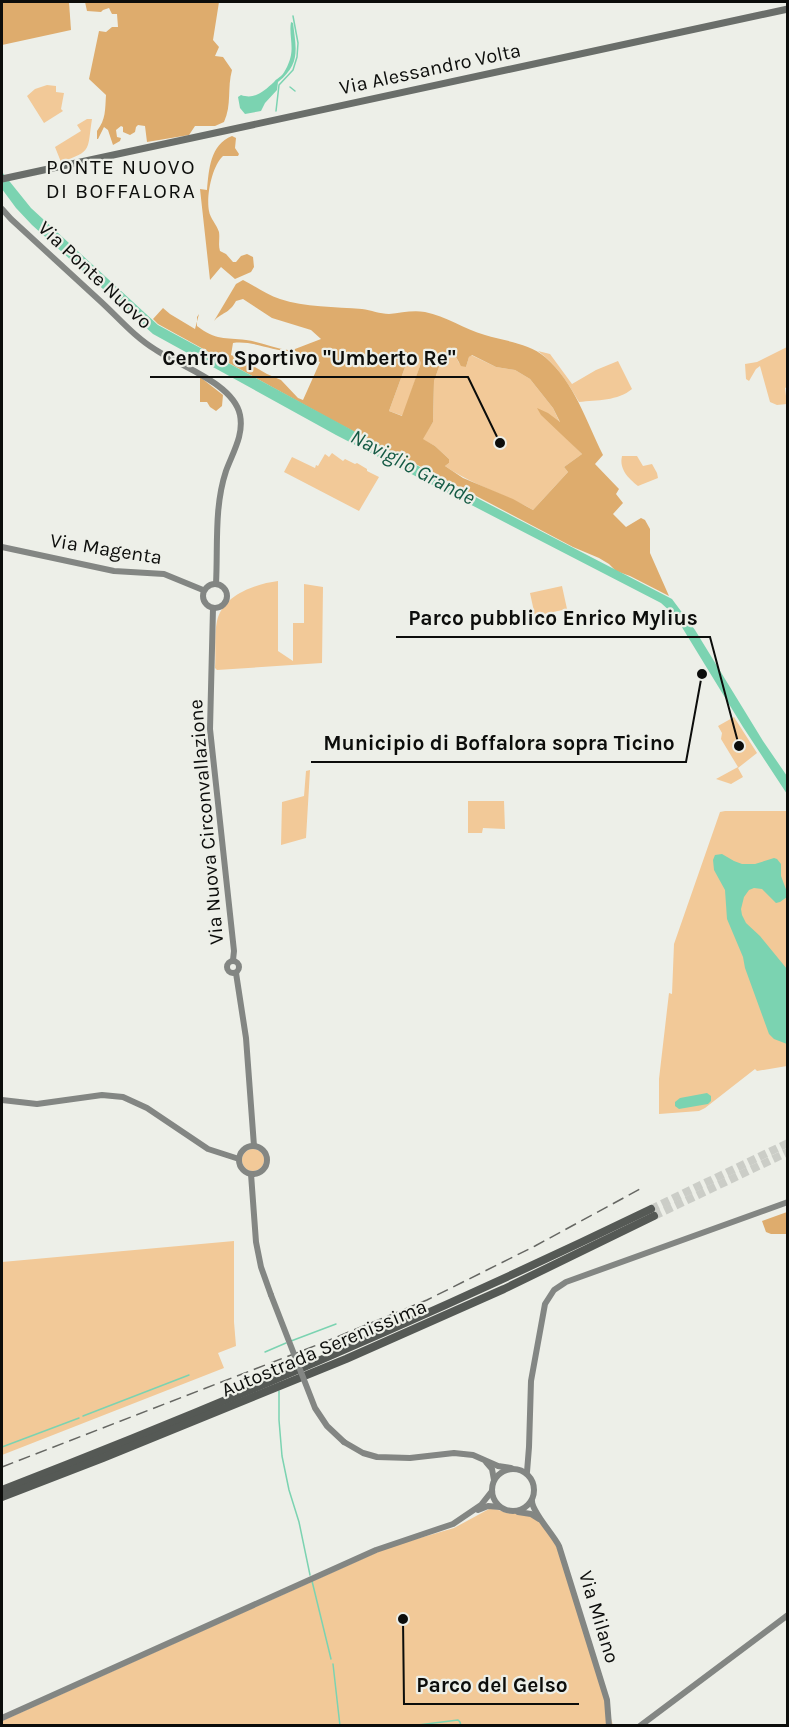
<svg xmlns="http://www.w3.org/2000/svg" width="789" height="1727" font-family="Karla,sans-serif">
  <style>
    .green { fill: #f2c998 }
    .forest { fill: #deac6d; fill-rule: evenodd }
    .water { fill: #7bd3b1 }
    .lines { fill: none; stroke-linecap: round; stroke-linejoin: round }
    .stream { stroke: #7bd3b1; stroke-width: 1.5 }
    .highway-tunnel { stroke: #cbcdc7; stroke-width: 8; stroke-dasharray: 8 4; stroke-linecap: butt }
    .secondary { stroke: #838683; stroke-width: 6 }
    .primary { stroke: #6a6e6a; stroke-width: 7 }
    .highway { stroke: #555955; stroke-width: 8 }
    .rail { stroke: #666763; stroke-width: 1.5; stroke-dasharray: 12 6; stroke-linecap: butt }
    .secondary-bridge { stroke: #838683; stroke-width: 6 }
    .labels { text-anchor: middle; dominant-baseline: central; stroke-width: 4.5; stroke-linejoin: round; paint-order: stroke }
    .street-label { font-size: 20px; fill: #0c0d0b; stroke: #edefe8 }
    .neighbourhood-label { font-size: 21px; letter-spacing: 1.5px; fill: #0c0d0b; stroke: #edefe8 }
    .water-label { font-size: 21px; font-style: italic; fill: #145a44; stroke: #edefe8 }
    .leader { fill: none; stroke: #0c0d0b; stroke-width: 2 }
    .callout-dot { fill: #0c0d0b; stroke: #edefe8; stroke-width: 2 }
    .callout-label { font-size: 21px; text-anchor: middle; font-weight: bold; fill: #0c0d0b; stroke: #edefe8; stroke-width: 4.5; stroke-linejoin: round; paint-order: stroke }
  </style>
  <rect width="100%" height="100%" fill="#edefe8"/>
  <!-- green -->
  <g class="green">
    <polygon points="47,85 56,86 56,92 64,93 61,109 63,111 44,123 27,96 35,89"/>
    <path d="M87,119H92C87,150 93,151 61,162L55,147L81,131L77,125Z"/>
    <polygon points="787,347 787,387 785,388 787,404 777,405 770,402 760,366 756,369 749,381 746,379 745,364 757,362"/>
    <path d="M538,351L550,354L572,384L596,370L618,361L632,389C618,401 597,400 579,402C568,383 556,364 538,351Z"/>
    <path d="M471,355L496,367L515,370L530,379L553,408L568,440L582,454L564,467L568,472L533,510C505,494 472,485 445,466L449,463V459L435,446L422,439L433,422L434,381L439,367L446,356L456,357L459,363L466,367L469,357Z"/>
    <polygon points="411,357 419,359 421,363 403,416 389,411 408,359"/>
    <polygon points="332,453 343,461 345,459 355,464 357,463 367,469 367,471 379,477 359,511 284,472 292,457 315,468 316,465 318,466 325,454 329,457"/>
    <path d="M622,456H637L643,466L652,464L657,473L658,478L638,486C628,478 619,469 622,456Z"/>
    <path d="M278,581V651L293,661V623H304V584L323,587L322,663L217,670L215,668C216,654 214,634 217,621C223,595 255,584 278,581Z"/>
    <polygon points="562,586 567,609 535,616 530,593"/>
    <polygon points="734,717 757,753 738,768 743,777 731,784 716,779 738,767 721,739 722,733 718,726"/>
    <polygon points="310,770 306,838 281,845 282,802 304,796 306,771"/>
    <polygon points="468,801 504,801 505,829 483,828 482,833 468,833"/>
    <polygon points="725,811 787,811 787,1066 757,1071 755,1069 705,1108 699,1111 659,1114 659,1079 669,993 672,994 674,944 720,812"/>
    <circle cx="253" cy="1160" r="11"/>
    <polygon points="234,1241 234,1322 236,1346 218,1353 224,1368 2,1455 2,1262"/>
    <path d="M489,1509C499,1509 500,1511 507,1513C514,1514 520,1512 526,1514C547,1522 554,1542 563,1561L613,1725L2,1726V1721L389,1547L454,1528Z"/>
  </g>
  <!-- forest -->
  <g class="forest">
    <polygon points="2,2 69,2 71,30 2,45"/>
    <path d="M85,2H219L213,40L219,47L215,56L223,57L232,70C227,88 232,105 224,122L215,126H195L189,135L147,142L145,126L138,125L136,127L135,132L130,135L123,132V127L121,126L116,130L117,137L121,138L120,141L113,145L108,130L104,127L98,139H97V131C106,119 105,110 106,95L89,79L99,31L106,32L112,27H118L117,14H112L109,8L103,10L101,12L87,11Z"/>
    <path d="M232,136L236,138L235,148L239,154L238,156H223C212,166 206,196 209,211C210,218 217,225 219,232C220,239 218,245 220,251L226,254L233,262H236L241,256L247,254L253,257L254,267L251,272L235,279L221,267L210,280L200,189L207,190C209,169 210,145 232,136Z"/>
    <path d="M243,280C255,286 267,295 280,299C304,307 336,307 362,309C371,310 380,314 389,314C401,313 412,310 425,312C446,316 464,329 485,335C504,341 529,343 545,357C575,383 586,421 603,455L595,464L619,489L616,494L623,503L613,514L626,527L641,518L645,520L650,529V553L669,596L630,576L616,571L609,564L599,558L573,547L332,420L158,324L153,319L163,308L170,314L195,329L199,314L214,321L236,284ZM243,299L272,318L311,330L321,339L295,349L288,350C274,348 261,342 246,340C225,337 216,341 197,326V317L199,314L214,321C222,312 229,314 236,301ZM233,343C254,340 275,353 296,351L298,356L320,362L303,400L298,398L281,380L267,374L241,359L231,355ZM472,355L496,367L515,370L530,379L553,408L560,422L548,413L537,408L541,415L582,454L564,467L568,472L533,510L513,499L463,478L445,466L449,463V459L435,446L423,439L433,422L434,381L439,367L446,356L456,357L461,366L466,367L469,357ZM411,357L419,359L421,363L402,416L389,411L408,359Z"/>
    <polygon points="200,377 223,395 222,406 216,411 210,407 207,402 200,402"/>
    <polygon points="787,1212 787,1234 771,1234 766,1232 762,1221"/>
  </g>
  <!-- water -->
  <g class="water">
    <path d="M291,22L293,23C296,48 301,64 278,82L277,90L265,103L261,111L245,114L240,108L238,97L241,95C255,100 264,91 274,82C276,79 279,78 281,76C285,73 290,61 291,55C293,44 289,33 291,22Z"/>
    <polygon points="2,172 31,208 158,325 481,500 672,599 695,630 763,741 787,776 787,794 743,727 680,624 672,613 661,603 336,435 153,334 32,225 16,208 2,189"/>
    <polygon points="722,854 734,861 742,864 755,864 774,858 777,859 781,864 781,876 787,892 787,897 780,902 776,903 762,889 754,888 749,890 744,897 741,909 742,915 746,923 760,936 787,969 787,1044 774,1039 769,1034 745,968 743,957 727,919 725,890 714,870 713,860 715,855"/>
    <polygon points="707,1093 711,1096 711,1101 708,1104 679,1109 675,1106 675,1102 680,1098"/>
  </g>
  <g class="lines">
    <!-- stream -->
    <g class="stream">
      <polyline points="290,87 295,91"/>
      <polyline points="276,111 279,85 293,70 297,57 298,43 293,16"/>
      <polyline points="291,1341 336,1324"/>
      <polyline points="265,1352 286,1343"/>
      <polyline points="279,1391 279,1420 282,1456 289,1490 299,1522 310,1575"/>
      <polyline points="83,1416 189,1375"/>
      <polyline points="2,1447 79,1418"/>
      <polyline points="312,1581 331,1659"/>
      <polyline points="333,1664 340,1726"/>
      <polyline points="410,1726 458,1720 460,1722 461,1726"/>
    </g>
    <!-- highway-tunnel -->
    <g class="highway-tunnel">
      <polyline points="651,1209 788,1143"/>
      <polyline points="654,1216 788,1152"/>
    </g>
    <!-- secondary -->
    <g class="secondary">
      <path d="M2,209L11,219C40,246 69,272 98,299C117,316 134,337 156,350C180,366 234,384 240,415C244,435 233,452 226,471C214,507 218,546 216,584"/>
      <polyline points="2,547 114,571 164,574 203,590"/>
      <circle cx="215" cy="596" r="12"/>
      <polyline points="213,608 210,729 234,951 233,960"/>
      <circle cx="233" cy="967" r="6"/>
      <polyline points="236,973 246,1038 254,1146"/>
      <polyline points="2,1100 37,1104 102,1095 123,1097 147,1108 208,1149 239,1159"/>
      <circle cx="253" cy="1160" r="14"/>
      <polyline points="251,1174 256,1242 261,1267 271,1295"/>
      <polyline points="344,1442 363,1453 377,1457 410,1458 454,1453 473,1455 498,1466 511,1468"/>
      <polyline points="486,1462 492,1469 494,1480"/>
      <circle cx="513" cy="1490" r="21"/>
      <polyline points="527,1472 529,1447 531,1381 545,1304 554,1290 566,1282 788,1202"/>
      <path d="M532,1501C532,1512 553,1534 559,1546L607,1700L609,1726"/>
      <polyline points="478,1510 488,1506 500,1507"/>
      <polyline points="518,1512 531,1514 539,1519"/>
      <polyline points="2,1718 376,1550 453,1524 481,1505 492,1491"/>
      <polyline points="640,1726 788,1615"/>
    </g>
    <!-- primary -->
    <polyline class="primary" points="2,179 788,9"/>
    <!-- highway -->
    <g class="highway">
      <path d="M2,1490C222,1405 438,1312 651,1209"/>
      <polyline points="2,1497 103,1458 346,1359 504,1289 654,1216"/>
    </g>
    <!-- rail -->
    <polyline class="rail" points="2,1467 317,1345 427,1300 535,1246 640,1189"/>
    <!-- secondary-bridge -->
    <polyline class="secondary-bridge" points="271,1295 315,1408 327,1426 344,1442"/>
  </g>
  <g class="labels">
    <!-- street labels -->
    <g class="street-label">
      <text transform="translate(430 69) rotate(-12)">Via Alessandro Volta</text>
      <text transform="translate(95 275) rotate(43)">Via Ponte Nuovo</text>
      <text transform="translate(106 549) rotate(9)">Via Magenta</text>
      <text transform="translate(206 822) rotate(-95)">Via Nuova Circonvallazione</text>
      <text transform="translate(324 1348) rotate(-23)">Autostrada Serenissima</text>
      <text transform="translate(599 1617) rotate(73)">Via Milano</text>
    </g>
    <!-- neighbourhood labels -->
    <g class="neighbourhood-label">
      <text x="121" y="167">PONTE NUOVO<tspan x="121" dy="24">DI BOFFALORA</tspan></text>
    </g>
    <!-- water labels -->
    <g class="water-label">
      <text transform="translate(413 467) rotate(28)">Naviglio Grande</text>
    </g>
  </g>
  <!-- callouts -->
  <path class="leader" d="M500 443L468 377H150M739 746L710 637H396M702 674L686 762H311M403 1619L404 1704H579"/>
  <g class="callout-dot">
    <circle cx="500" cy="443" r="6"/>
    <circle cx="739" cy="746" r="6"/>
    <circle cx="702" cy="674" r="6"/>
    <circle cx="403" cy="1619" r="6"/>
  </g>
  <g class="callout-label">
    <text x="309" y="365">Centro Sportivo "Umberto Re"</text>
    <text x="553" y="625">Parco pubblico Enrico Mylius</text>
    <text x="499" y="750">Municipio di Boffalora sopra Ticino</text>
    <text x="492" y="1692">Parco del Gelso</text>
  </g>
  <!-- border -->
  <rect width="789" height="1727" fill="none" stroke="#0c0d0b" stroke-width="6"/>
</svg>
